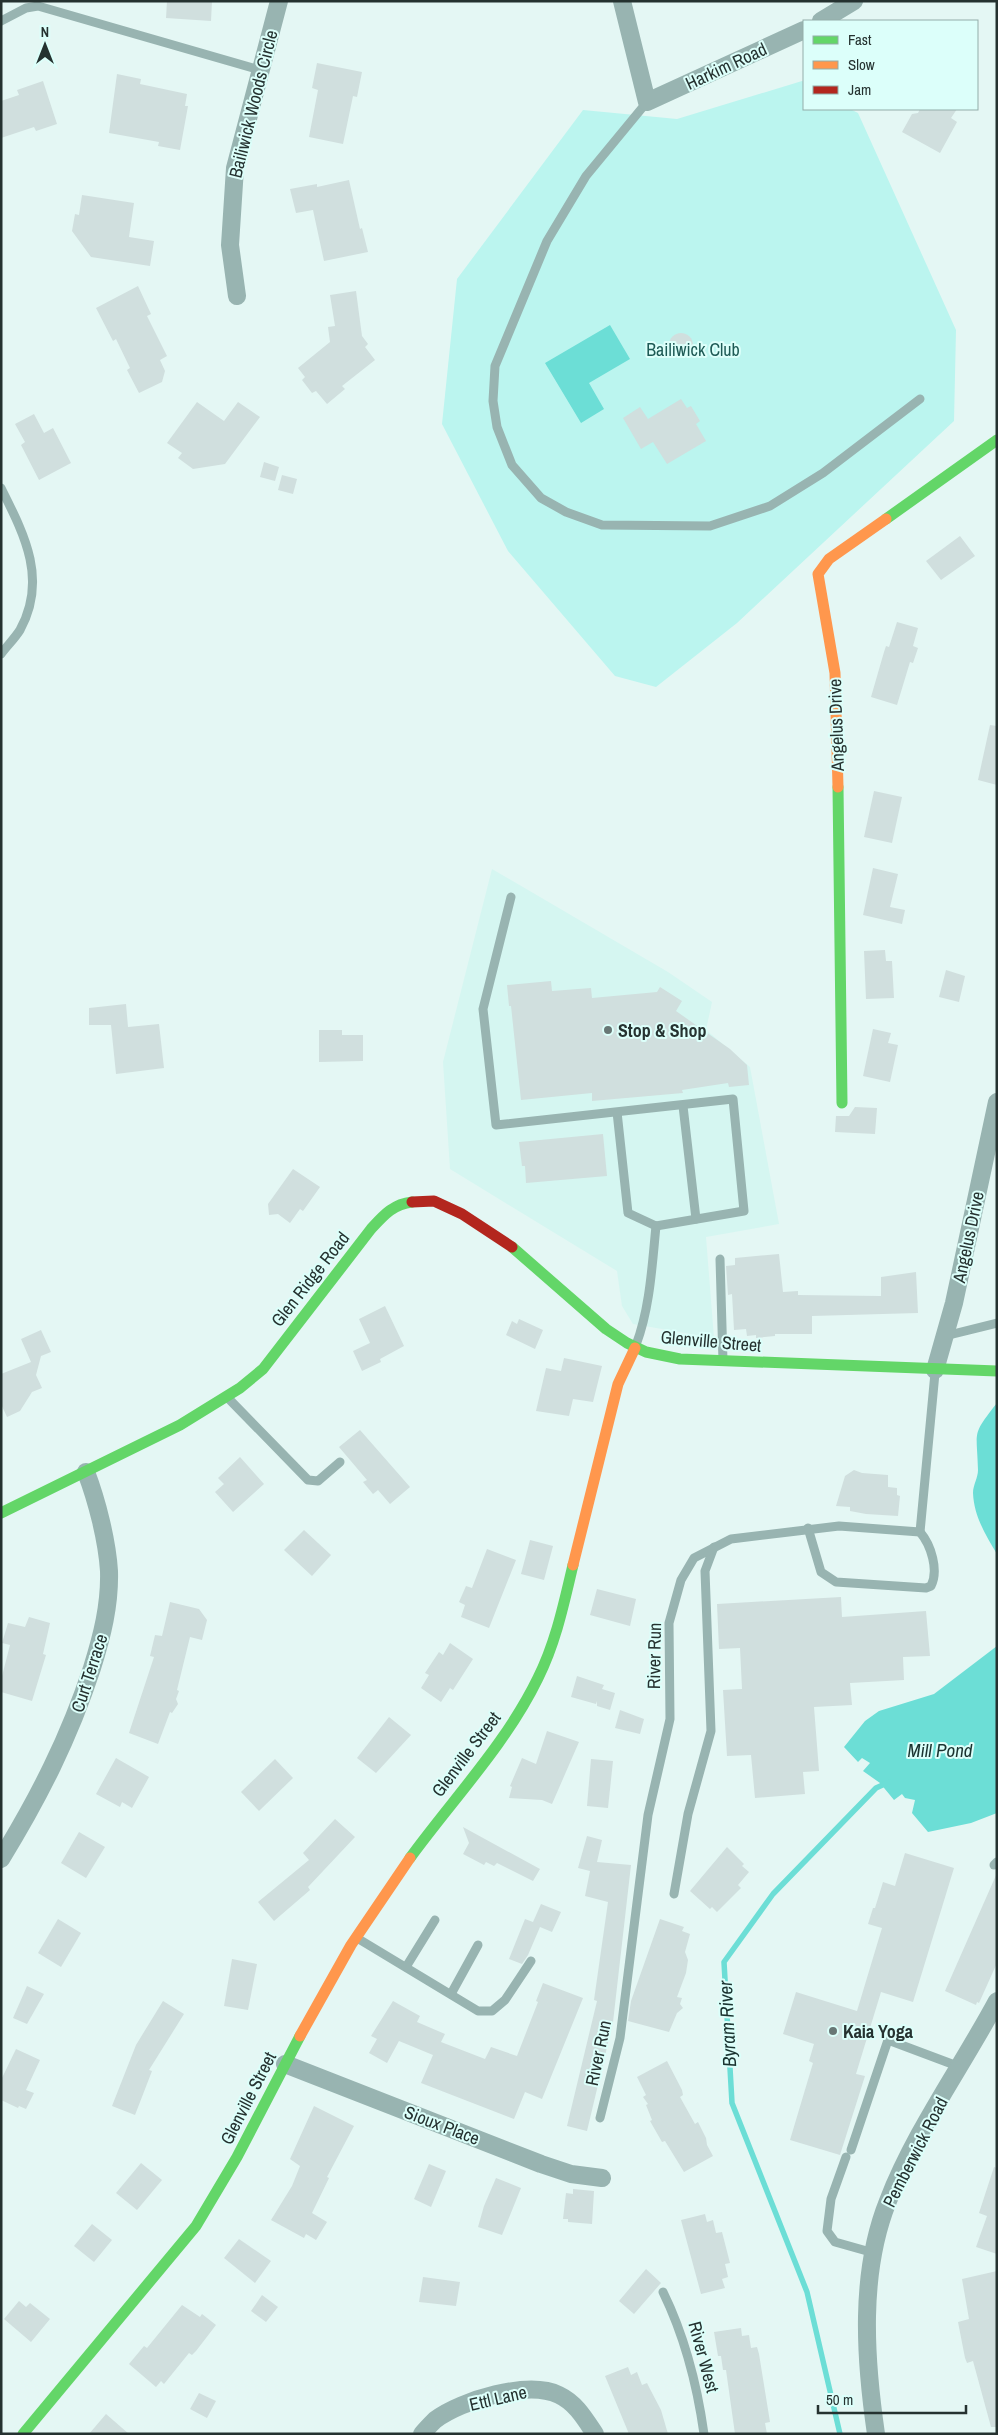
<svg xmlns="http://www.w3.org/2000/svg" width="998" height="2435" font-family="'Archivo Narrow',sans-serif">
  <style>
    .built { fill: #d5f6f1 }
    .green { fill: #bbf5ef }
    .water { fill: #6cded6 }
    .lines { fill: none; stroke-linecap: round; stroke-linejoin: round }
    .stream { stroke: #6cded6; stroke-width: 5.5 }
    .building { fill: #d0dfde }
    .lane { stroke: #98b4b1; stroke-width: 9 }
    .street { stroke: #98b4b1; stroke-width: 18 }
    .fast { stroke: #63d668; stroke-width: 11 }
    .slow { stroke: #ff974d; stroke-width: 11 }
    .jam { stroke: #b3261e; stroke-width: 11 }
    .poi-dot { fill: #687775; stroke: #dcfffa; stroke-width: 2 }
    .labels { text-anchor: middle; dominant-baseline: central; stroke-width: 4; stroke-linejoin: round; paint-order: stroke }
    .street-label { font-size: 18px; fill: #253230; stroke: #dcfffa }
    .park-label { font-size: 18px; fill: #1d5a55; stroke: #dcfffa }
    .poi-label { font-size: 18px; font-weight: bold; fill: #253230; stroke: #dcfffa; text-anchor: start }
    .water-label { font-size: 19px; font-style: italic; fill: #1a3330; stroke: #dcfffa }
  </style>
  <rect width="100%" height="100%" fill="#e4f7f4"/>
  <!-- built -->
  <polygon class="built" points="492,869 668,972 712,1002 706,1030 750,1067 779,1224 706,1237 714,1338 633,1324 622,1306 617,1271 450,1169 443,1062"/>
  <!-- green -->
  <polygon class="green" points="802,81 804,82 804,109 850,109 858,113 956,330 954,421 737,623 656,687 615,676 508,551 442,424 457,279 583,110 677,119"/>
  <!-- water -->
  <g class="water">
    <polygon points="610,325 630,359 589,383 604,409 581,423 545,363"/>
    <path d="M997,1403V1554C985,1534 974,1516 973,1493C973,1485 978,1478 978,1470C977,1430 971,1436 997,1403Z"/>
    <polygon points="997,1646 997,1813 971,1823 928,1832 912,1813 915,1800 905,1798 902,1794 894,1800 880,1783 863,1771 870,1763 862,1758 858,1762 844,1747 865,1721 879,1711 934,1694"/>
  </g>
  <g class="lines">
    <!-- stream -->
    <polyline class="stream" points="840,2434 807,2292 732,2103 724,1962 773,1894 876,1788 889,1782"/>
  </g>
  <!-- building -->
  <g class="building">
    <polygon points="167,1 212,1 211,21 166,18"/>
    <polygon points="317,63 362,72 357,97 353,96 343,144 309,137 318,90 312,88"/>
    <polygon points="117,74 141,79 140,84 187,94 185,106 188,106 180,150 158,146 159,142 109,133"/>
    <polygon points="43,81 57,124 36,131 34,127 1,138 1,101 19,95 17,90"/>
    <polygon points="920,109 957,109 951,118 957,122 940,153 902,132 912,114 918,113"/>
    <polygon points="349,180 360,229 362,228 368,252 324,261 313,210 296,213 290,189 317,184 317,187"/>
    <polygon points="82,195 134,203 129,237 154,241 150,266 91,257 72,231 75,214 79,215"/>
    <polygon points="138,286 151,314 147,316 167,356 160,360 165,371 162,382 139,393 127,370 130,368 116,339 113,341 96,308"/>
    <polygon points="356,291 362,336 368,344 365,347 375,360 342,386 345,389 327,404 316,391 312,393 302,380 305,377 298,368 330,342 328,327 335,326 330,295"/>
    <circle cx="681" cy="345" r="12"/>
    <polygon points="681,399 687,408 691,406 700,421 696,424 706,441 667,464 653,442 641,449 623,418 640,407 648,419"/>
    <polygon points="197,402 224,421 238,402 260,417 225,464 193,469 178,458 182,453 167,443"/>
    <polygon points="34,414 44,433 53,428 71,463 39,480 21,445 25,442 15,424"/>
    <polygon points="264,462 279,467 275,481 260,477"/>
    <polygon points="282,475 297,479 293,494 278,490"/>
    <polygon points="960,536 975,556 941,580 926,561"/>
    <polygon points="897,622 918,628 913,646 918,648 913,663 910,662 897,705 871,697 884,652 886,646 889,647"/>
    <polygon points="990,725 997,726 997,785 978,780"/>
    <polygon points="874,791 902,797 892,843 864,837"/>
    <polygon points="873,868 898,874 890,907 905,910 902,924 863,915"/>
    <polygon points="885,950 886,961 892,961 894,998 866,999 864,951"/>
    <polygon points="946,970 965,976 959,1002 939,997"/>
    <polygon points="551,981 552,991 591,988 592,998 657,992 660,987 682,1001 676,1011 730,1049 747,1065 749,1085 729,1087 728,1083 682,1090 683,1093 592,1101 592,1093 521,1100 511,1006 509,1006 507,985"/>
    <polygon points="126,1004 128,1027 159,1024 164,1068 116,1074 111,1025 89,1025 89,1008"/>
    <polygon points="873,1029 891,1033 888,1043 898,1045 890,1082 863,1076"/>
    <polygon points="319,1030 342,1030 342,1035 363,1035 363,1061 319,1062"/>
    <polygon points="855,1107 877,1108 875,1134 835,1132 836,1116 849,1116"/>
    <polygon points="603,1134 607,1176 526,1183 525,1166 522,1166 519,1142"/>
    <polygon points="293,1169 320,1187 303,1211 300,1209 290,1223 278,1214 269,1215 268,1204"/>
    <polygon points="779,1254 783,1292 798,1291 798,1295 881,1296 881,1277 916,1272 918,1313 812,1316 812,1334 775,1334 775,1336 756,1338 756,1335 747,1336 746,1329 734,1330 732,1294 728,1295 726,1266 735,1265 735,1258"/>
    <polygon points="385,1306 404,1346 380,1359 381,1362 362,1371 353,1351 370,1343 359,1319"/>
    <polygon points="519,1319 543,1330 535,1349 506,1335 512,1321 517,1324"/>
    <polygon points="41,1330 51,1352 41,1356 36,1375 42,1388 32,1392 20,1411 7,1417 1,1404 1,1374 31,1362 21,1339"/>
    <polygon points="564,1358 602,1366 593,1402 573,1399 569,1416 536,1411 546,1368 561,1371"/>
    <polygon points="360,1430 410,1487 390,1504 378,1490 373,1494 363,1482 367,1480 339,1447"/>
    <polygon points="240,1457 264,1484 233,1512 215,1492 224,1484 218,1478"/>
    <polygon points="854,1470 862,1473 888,1475 888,1487 897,1488 897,1495 900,1496 898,1516 866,1514 850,1511 850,1507 836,1506 845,1476"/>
    <polygon points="304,1530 331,1555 312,1576 284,1550"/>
    <polygon points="530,1540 553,1546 544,1580 521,1574"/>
    <polygon points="487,1549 516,1560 489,1628 461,1617 465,1605 459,1602 466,1586 472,1588"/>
    <polygon points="597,1589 636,1599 630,1626 590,1615"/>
    <polygon points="841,1597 842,1617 926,1611 930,1656 903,1657 904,1680 850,1683 852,1705 814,1707 819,1771 803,1772 805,1794 755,1798 751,1755 727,1756 723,1690 742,1689 740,1648 719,1649 717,1604"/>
    <polygon points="170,1602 199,1609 207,1620 202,1640 190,1637 177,1690 179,1691 176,1699 178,1704 172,1713 170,1712 158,1744 129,1733 154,1657 150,1656 155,1635 162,1636"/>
    <polygon points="29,1617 50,1623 43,1654 46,1655 32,1701 1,1692 1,1680 10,1645 2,1643 8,1623 25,1627"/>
    <polygon points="450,1643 473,1659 453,1690 450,1688 441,1702 421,1688 429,1675 425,1673 439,1652 443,1655"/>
    <polygon points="577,1676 604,1685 602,1689 615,1693 610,1710 597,1706 597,1701 596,1704 571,1697"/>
    <polygon points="620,1710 644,1719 640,1734 615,1728"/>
    <polygon points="389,1717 411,1735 376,1773 357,1758"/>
    <polygon points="547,1731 579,1742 552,1804 542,1800 509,1798 512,1787 510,1786 522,1758 536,1764"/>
    <polygon points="116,1758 149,1777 132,1808 122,1802 120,1807 96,1794"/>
    <polygon points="275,1759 293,1778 259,1811 241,1792"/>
    <polygon points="591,1759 613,1761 608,1808 587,1806"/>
    <polygon points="335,1819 355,1837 308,1887 310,1890 274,1921 258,1902 309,1860 303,1853"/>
    <polygon points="463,1827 540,1869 533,1881 497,1863 494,1866 486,1862 484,1865 463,1854 469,1843"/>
    <polygon points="79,1832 105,1847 86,1878 61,1863"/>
    <polygon points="587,1836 602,1840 597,1862 631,1865 613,2022 587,2131 567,2126 597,2001 594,2000 608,1902 585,1896 590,1871 578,1868"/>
    <polygon points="727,1847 744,1864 742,1866 749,1872 738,1885 741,1888 717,1912 712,1907 710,1909 690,1891"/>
    <polygon points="905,1853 954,1868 913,2002 881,1992 856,2074 865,2076 840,2155 790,2140 813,2063 809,2061 814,2044 783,2034 796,1992 857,2011 882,1928 868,1924 873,1908 875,1908 883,1882 895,1886"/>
    <polygon points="997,1873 997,1963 979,2003 977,2002 976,2005 945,1991"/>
    <polygon points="541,1904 561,1912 552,1932 540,1927 528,1955 522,1964 509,1959 525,1919 533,1922"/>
    <polygon points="58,1919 81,1933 61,1967 38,1953"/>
    <polygon points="660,1919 684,1927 682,1931 690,1934 685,1952 688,1960 686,1973 677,1997 682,1998 680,2004 683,2008 677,2013 669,2032 628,2021 631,2001"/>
    <polygon points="232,1959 257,1964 248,2010 224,2006"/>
    <polygon points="543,1983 583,1998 542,2099 525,2092 514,2119 421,2083 433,2055 399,2041 387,2063 369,2053 377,2039 371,2036 393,2001 420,2016 417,2022 445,2034 441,2042 485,2059 491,2047 517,2056 538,2002 536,2001"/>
    <polygon points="27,1986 44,1994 27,2024 13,2018"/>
    <polygon points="163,2001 184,2014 149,2070 152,2071 135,2115 112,2106 136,2045"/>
    <polygon points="16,2049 40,2060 26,2090 34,2093 26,2109 19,2106 18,2108 1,2100 1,2080"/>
    <polygon points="667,2061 682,2090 683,2095 680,2097 695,2124 698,2122 706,2138 707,2145 713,2156 684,2172 665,2141 662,2142 650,2121 652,2120 646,2105 648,2104 643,2097 646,2095 637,2077"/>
    <polygon points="314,2106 354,2126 327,2177 329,2178 312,2213 327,2222 316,2240 306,2234 304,2238 271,2220 292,2186 300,2166 290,2159"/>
    <polygon points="141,2163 162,2180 137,2210 116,2193"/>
    <polygon points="429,2164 446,2171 431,2207 414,2199"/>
    <polygon points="994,2167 997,2168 997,2254 976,2247 987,2216 979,2213"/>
    <polygon points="496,2178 521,2188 502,2235 478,2227 484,2206"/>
    <polygon points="573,2189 594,2191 592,2224 568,2222 568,2219 563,2219 566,2193 573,2194"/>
    <polygon points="705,2214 707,2222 713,2220 716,2233 722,2232 730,2263 725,2264 728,2277 722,2279 725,2288 701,2294 681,2220"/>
    <polygon points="92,2224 112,2240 94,2262 74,2246"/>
    <polygon points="239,2239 271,2261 255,2283 224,2258"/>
    <polygon points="646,2269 661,2283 634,2314 619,2301"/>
    <polygon points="997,2271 997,2427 991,2427 973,2361 967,2363 965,2358 958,2322 969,2319 962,2279"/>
    <polygon points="423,2277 460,2282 456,2306 419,2302"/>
    <polygon points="262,2295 278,2307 266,2322 251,2311"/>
    <polygon points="19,2301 26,2307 30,2303 50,2319 31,2342 4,2319"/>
    <polygon points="182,2305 200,2317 202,2314 216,2325 196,2351 192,2355 189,2353 164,2384 161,2381 156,2387 129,2364 144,2346 147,2348"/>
    <polygon points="741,2328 742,2336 749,2335 751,2348 757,2347 759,2354 770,2422 765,2423 767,2434 735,2434 726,2370 723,2370 721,2356 718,2356 714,2332"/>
    <polygon points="628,2367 631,2375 637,2372 642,2385 647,2383 650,2389 661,2410 668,2434 629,2434 605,2376"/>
    <polygon points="199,2393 216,2401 207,2418 190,2409"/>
    <polygon points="106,2414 129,2434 89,2434"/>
  </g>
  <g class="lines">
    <!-- lane -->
    <g class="lane">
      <polyline points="1,21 26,8 38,6 260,70"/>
      <polyline points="647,102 586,176 547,241 495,366 493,401 497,427 512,465 541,498 566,512 602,525 710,526 770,506 823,473 920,399"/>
      <path d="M1,488C24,534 48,579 20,630C15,638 7,646 1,654"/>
      <polyline points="511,897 483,1009 496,1125 733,1099 744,1211 656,1226 628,1213 617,1112"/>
      <polyline points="683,1106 696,1219"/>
      <polyline points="720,1259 723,1361"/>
      <polyline points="945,1336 997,1323"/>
      <path d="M636,1345C650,1308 652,1266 656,1226"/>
      <polyline points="227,1397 308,1480 318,1481 340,1462"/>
      <path d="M808,1528L821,1572L836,1582L926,1588L931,1586C939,1570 931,1545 920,1532"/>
      <polyline points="994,1865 997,1862"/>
      <polyline points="674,1894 688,1814 711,1731 705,1571 714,1547"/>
      <polyline points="357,1938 478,2011 492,2011 505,2000 531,1961"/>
      <polyline points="406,1967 435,1920"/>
      <polyline points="451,1994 478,1945"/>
      <polyline points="600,2118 620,2038 648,1815 670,1719 669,1623 681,1580 694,1558 731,1539 839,1526 920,1532 935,1373"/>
      <polyline points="851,2150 888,2040 960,2067"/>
      <polyline points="846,2157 831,2199 827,2231 835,2242 874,2253"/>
      <path d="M663,2292C685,2337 697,2384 704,2434"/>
    </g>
    <!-- street -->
    <g class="street">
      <polyline points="622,1 647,102 804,30"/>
      <polyline points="821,21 854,1"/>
      <polyline points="237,296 230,245 235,168 279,1"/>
      <polyline points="935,1370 954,1303 997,1102"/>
      <path d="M1,1859C39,1797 69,1738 92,1668C102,1636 110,1605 109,1571C107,1540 97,1501 86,1472"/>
      <polyline points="285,2064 541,2164 571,2174 602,2178"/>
      <path d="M422,2434C426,2429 431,2424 435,2420C462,2400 528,2380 559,2395C576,2403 585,2419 595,2434"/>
      <path d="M876,2434C865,2359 859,2273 888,2201C915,2131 961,2068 997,2001"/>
    </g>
    <!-- fast -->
    <g class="fast">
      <polyline points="886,519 997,440"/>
      <polyline points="838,787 842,1103"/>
      <polyline points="512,1247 606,1329 627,1343 646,1352 680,1359 997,1371"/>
      <path d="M1,1513L180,1425L240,1388L263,1369L371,1229C383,1216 393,1204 412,1202"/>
      <path d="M410,1858C453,1799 506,1744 538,1678C556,1642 564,1603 573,1565"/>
      <polyline points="23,2434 196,2226 237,2157 300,2036"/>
    </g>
    <!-- slow -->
    <g class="slow">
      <polyline points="838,787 835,673 818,574 829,559 886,519"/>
      <polyline points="573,1565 618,1384 635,1348"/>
      <polyline points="300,2036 351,1945 410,1858"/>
    </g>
    <!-- jam -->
    <polyline class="jam" points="412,1202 434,1201 462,1214 512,1247"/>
  </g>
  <!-- markers -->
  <g class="poi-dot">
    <circle cx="608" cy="1030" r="5"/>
    <circle cx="833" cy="2031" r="5"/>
  </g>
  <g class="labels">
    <!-- street labels -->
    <g class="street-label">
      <text transform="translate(726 66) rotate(-25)">Harkim Road</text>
      <text transform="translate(253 104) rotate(-76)">Bailiwick Woods Circle</text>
      <text transform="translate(836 725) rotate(-92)">Angelus Drive</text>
      <text transform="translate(968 1237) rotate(-78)">Angelus Drive</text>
      <text transform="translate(310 1279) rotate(-52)">Glen Ridge Road</text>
      <text transform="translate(711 1341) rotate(5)">Glenville Street</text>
      <text transform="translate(654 1656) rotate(-89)">River Run</text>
      <text transform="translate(89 1673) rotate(-72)">Curt Terrace</text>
      <text transform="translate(466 1754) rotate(-53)">Glenville Street</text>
      <text transform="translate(598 2053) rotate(-78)">River Run</text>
      <text transform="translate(248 2098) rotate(-63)">Glenville Street</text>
      <text transform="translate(442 2125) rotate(21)">Sioux Place</text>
      <text transform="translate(915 2152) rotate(-63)">Pemberwick Road</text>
      <text transform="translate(704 2357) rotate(75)">River West</text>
      <text transform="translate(498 2398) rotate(-13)">Ettl Lane</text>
    </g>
    <!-- park labels -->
    <g class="park-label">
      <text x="693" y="349">Bailiwick Club</text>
    </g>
    <!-- poi labels -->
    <g class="poi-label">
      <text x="618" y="1030">Stop &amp; Shop</text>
      <text x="843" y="2031">Kaia Yoga</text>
    </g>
    <!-- water labels -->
    <g class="water-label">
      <text x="940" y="1750">Mill Pond</text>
      <text transform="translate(727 2024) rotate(-93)">Byram River</text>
    </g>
  </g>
  <!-- border -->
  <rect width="998" height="2435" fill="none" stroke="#253230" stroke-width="5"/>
  <!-- legend -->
  <rect x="803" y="20" width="175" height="90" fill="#dcfffa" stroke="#93ada9"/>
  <rect x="813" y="36" width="25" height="8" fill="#63d668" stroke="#93ada9"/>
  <text x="848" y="45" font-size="15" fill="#253230">Fast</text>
  <rect x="813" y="61" width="25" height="8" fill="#ff974d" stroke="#93ada9"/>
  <text x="848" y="70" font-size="15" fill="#253230">Slow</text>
  <rect x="813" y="86" width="25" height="8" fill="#b3261e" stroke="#93ada9"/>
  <text x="848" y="95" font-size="15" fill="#253230">Jam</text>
  <!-- north arrow -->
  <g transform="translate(45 45)" stroke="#dcfffa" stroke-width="4" paint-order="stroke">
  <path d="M0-4L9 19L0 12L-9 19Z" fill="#253230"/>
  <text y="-8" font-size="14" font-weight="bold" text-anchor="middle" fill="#253230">N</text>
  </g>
  <!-- scale -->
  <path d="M818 2405v8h148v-8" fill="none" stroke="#253230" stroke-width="2.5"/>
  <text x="826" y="2405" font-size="15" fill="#253230" stroke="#dcfffa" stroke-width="4" paint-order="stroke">50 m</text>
</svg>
